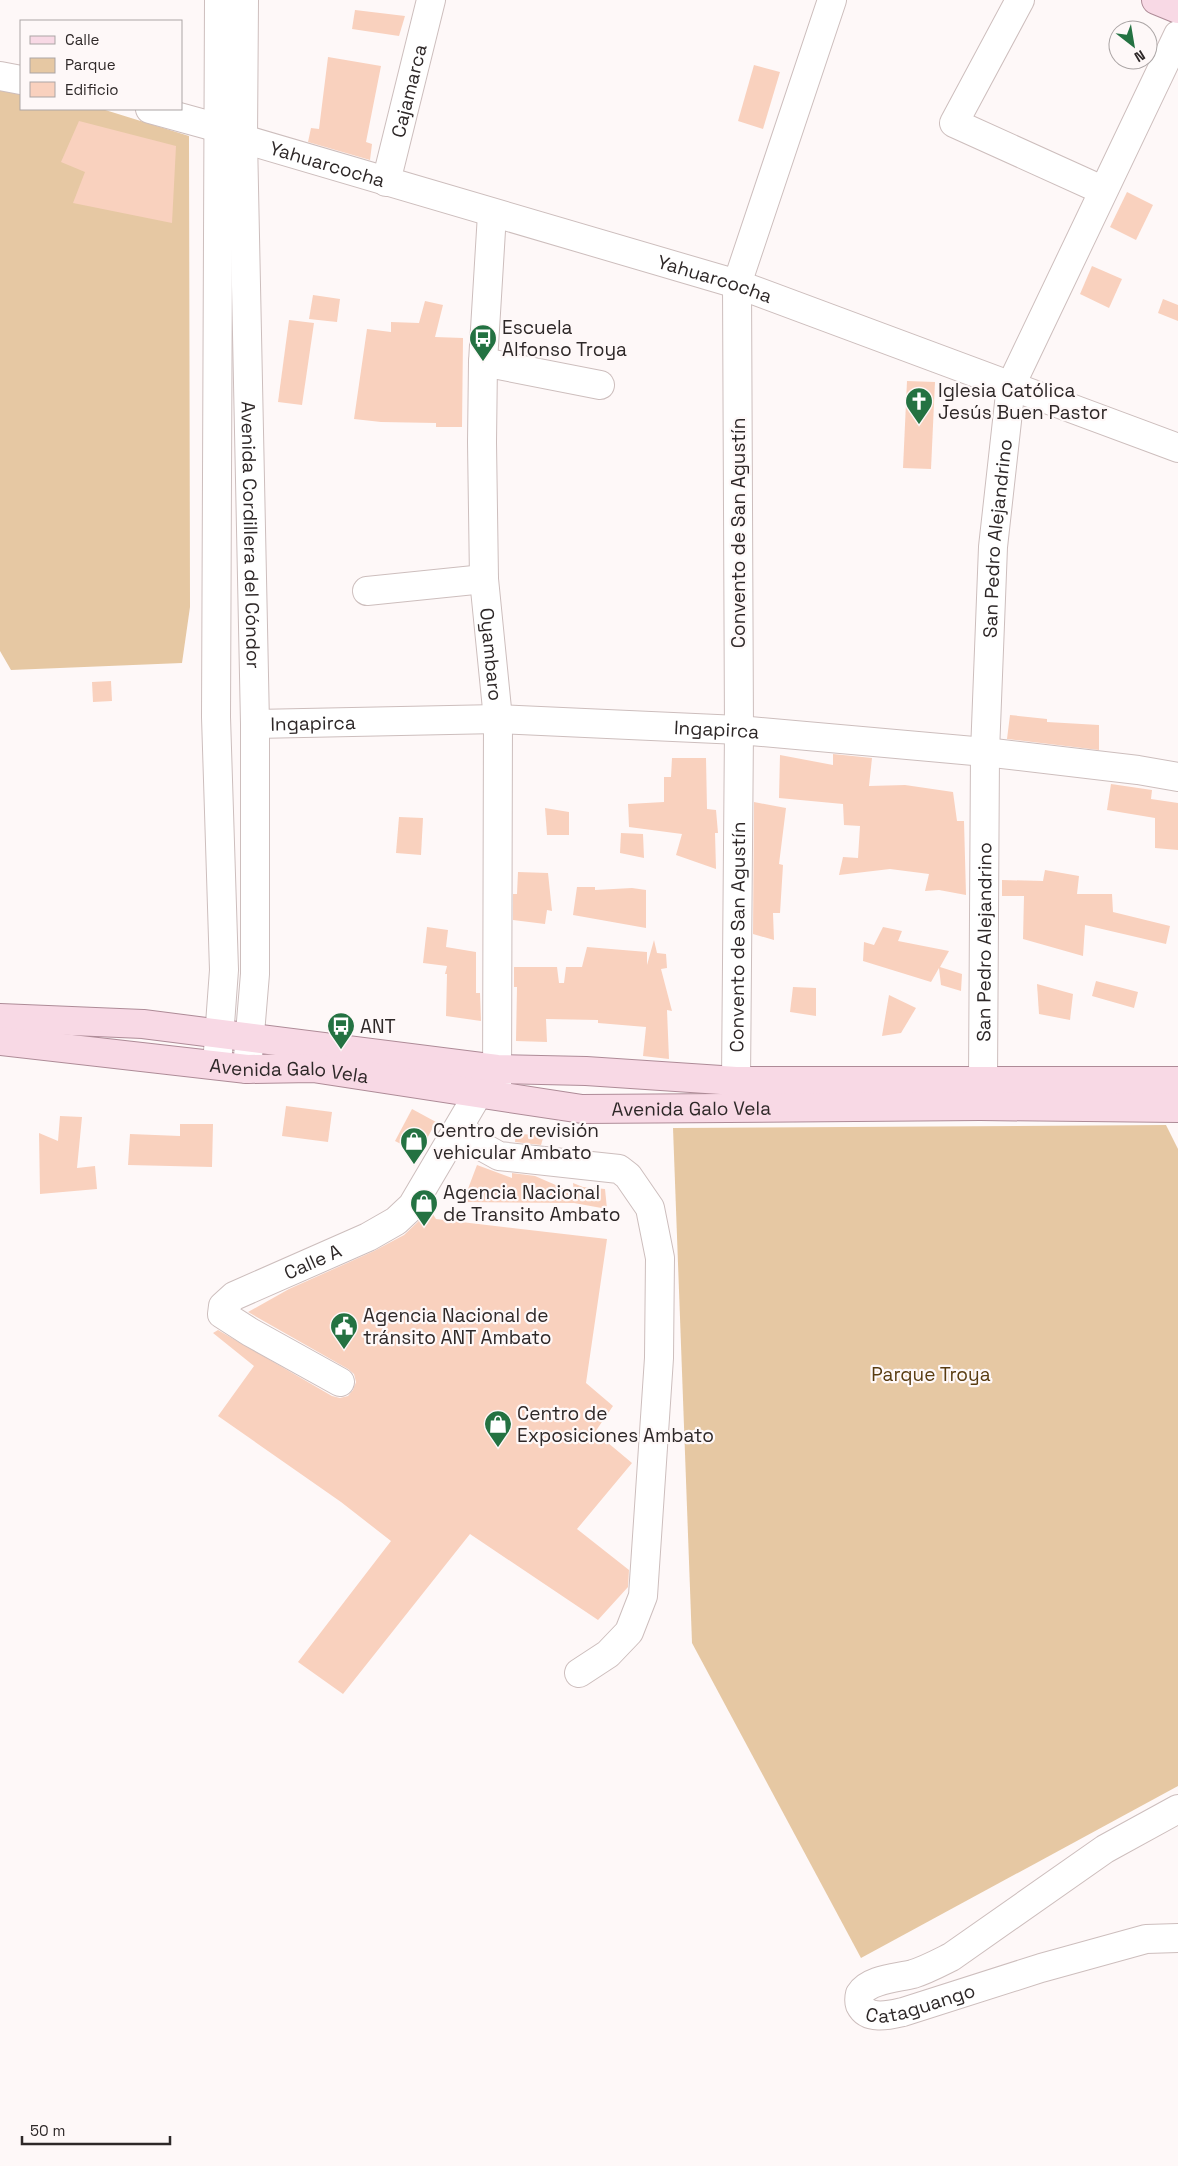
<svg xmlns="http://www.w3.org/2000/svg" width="1178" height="2166" font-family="'Space Grotesk',sans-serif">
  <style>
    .green { fill: #e6c8a3 }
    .building { fill: #f9d1be }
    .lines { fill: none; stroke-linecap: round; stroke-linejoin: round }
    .minor-casing { stroke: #cdbebd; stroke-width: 30 }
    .major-casing { stroke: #ae8b97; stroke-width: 30 }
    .minor { stroke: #fff; stroke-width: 28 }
    .major { stroke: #f8d9e5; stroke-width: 28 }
    .labels { text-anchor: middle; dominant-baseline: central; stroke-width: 4.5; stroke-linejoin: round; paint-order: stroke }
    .street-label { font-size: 19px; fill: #2e2828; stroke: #fef8f8 }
    .poi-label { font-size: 19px; fill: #2e2828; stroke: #fef8f8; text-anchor: start }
    .park-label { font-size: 19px; fill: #593c11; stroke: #fef8f8 }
  </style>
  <rect width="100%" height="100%" fill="#fef8f8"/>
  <!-- green -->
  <g class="green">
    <polygon points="0,79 21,84 21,109 102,109 189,136 190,607 182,663 11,670 0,651"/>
    <polygon points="1166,1125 1178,1149 1178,1786 861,1958 692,1643 673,1128"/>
  </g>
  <!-- building -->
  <g class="building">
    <polygon points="355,10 405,16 399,36 352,29"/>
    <polygon points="328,57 381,66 366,142 372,144 370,160 308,142 311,128 319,129"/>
    <polygon points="754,65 780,72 763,129 738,121"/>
    <polygon points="79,121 176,146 172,223 73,203 85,172 61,162"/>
    <polygon points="1127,192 1153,205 1136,240 1110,227"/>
    <polygon points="1092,266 1122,279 1109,308 1080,294"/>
    <polygon points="313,295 340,299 337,322 309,319"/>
    <polygon points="1163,299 1178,305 1178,321 1158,313"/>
    <polygon points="425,301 443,305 435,337 463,338 462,427 436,427 436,423 381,422 354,419 367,329 391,332 391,322 419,323"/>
    <polygon points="289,320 314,323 302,405 278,402"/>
    <polygon points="907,381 935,382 931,469 903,468"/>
    <polygon points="111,681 112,701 93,702 92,682"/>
    <polygon points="1010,715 1047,719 1047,722 1099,725 1099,750 1007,739"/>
    <polygon points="833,754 872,758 869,786 905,785 953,792 957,821 964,821 966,895 939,890 925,891 929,874 890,869 839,875 843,857 858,858 860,826 844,825 843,804 779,798 780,755 833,765"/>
    <polygon points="672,758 706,758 707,809 716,810 718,833 715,833 716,869 676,855 682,834 629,827 628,804 664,802 664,777 671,777"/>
    <polygon points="1111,784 1152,790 1151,799 1178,803 1178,850 1155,848 1155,818 1107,810"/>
    <polygon points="754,802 786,808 779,864 783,865 780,913 773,913 774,940 753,934"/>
    <polygon points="545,808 569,812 569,835 547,835"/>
    <polygon points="399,817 423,818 421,855 396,853"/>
    <polygon points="621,833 643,834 644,858 620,853"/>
    <polygon points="1045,870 1079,876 1077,894 1112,894 1113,912 1170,926 1166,944 1085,925 1083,956 1023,939 1024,896 1002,896 1002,880 1043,881"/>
    <polygon points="518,872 548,873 552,911 547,910 545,924 513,920 513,894 517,894"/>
    <polygon points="577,887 595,887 595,890 632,888 646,890 646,928 573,915"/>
    <polygon points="427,927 448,930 446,947 476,952 476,993 480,993 481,1021 446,1016 447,974 445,974 447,966 423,963"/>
    <polygon points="883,927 902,931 898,941 949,951 940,967 962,974 961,991 941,985 939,968 931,982 863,961 864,942 874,945"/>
    <polygon points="654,940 657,953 666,954 667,968 661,969 672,1011 667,1010 669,1059 643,1056 646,1027 598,1023 598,1020 546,1019 547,1042 516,1041 517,987 514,987 514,967 557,967 559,983 564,983 566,967 582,967 587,947 647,952 647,965"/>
    <polygon points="1096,981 1138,992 1134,1008 1092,996"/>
    <polygon points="1037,984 1073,994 1070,1020 1039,1014"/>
    <polygon points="793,987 816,988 816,1016 790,1012"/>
    <polygon points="889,995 916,1008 901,1033 882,1036"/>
    <polygon points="286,1106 332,1112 328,1142 282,1136"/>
    <polygon points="412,1109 436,1122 419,1153 395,1141"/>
    <polygon points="60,1116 82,1117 77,1168 95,1166 97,1189 40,1194 39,1133 58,1141"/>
    <polygon points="180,1124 213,1124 212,1167 128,1165 130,1134 180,1136"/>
    <polygon points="516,1134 544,1135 541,1145 515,1142"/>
    <polygon points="477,1165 512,1178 512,1173 535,1176 574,1193 573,1183 583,1187 605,1189 607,1209 574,1203 463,1202"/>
    <polygon points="429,1208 436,1219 607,1239 586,1383 613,1406 595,1432 632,1463 577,1529 629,1570 628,1587 598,1620 470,1534 343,1694 298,1662 391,1541 341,1502 218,1416 254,1366 213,1333 218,1330 332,1396 340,1398 348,1396 353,1390 356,1382 354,1374 348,1369 248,1312 289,1289 374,1251 404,1235 423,1217"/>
  </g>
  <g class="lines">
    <!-- minor casing -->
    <g class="minor-casing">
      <g id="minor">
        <path id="s1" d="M244,0L243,139L255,724V974L247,1069"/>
        <polyline points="1020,0 954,123 1102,190"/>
        <polyline points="0,76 21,80"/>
        <polyline points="150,109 219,128"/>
        <path id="s2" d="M243,139L737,284L1178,448"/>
        <path id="s3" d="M386,182L431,0"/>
        <path id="s4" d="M492,214L483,362L482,442L484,579L498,719L497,1093"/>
        <polyline points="483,362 600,385"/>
        <polyline points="367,591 484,579"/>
        <path id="s5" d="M255,724L498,719L739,730L985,752L1138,770L1178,777"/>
        <polyline points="217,1065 224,970 216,717 219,0"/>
        <path id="s6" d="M983,1080L985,752L993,547L1011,385L1178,35"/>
        <path id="s7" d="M736,1081L739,730L737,284L832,0"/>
        <polyline points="460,1127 481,1146 499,1156 619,1169 628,1176 650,1208 660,1258 659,1358 643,1596 629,1632 608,1654 579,1673"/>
        <path id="s8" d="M340,1382L250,1332L222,1314L223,1306L234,1296L368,1237L396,1221L412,1206L478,1094"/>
        <path id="s9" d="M1178,1809L1105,1849L951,1957C939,1963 926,1970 913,1974C898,1978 869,1979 860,1994C859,1998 859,2002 860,2005C868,2021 890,2015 903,2012L1041,1968L1146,1939L1178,1938"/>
      </g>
    </g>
    <!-- major casing -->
    <g class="major-casing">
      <g id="major">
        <polyline points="1156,0 1178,9"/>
        <polyline points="0,1018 143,1024 497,1069 586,1071 736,1081 1178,1081"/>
        <path id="s10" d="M0,1041L247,1069L313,1068L582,1109L980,1106L1178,1108"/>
      </g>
    </g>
    <!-- minor -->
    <use href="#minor" class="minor"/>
    <!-- major -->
    <use href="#major" class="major"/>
  </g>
  <!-- icons -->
  <defs>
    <g id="bus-pin" transform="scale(1.4375)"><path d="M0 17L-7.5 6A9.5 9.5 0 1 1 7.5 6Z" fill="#247242" stroke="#fef8f8"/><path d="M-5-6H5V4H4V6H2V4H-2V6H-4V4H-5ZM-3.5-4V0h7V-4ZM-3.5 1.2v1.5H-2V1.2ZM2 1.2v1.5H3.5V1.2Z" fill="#fff"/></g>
    <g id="church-pin" transform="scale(1.4375)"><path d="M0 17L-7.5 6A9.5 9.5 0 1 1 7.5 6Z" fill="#247242" stroke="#fef8f8"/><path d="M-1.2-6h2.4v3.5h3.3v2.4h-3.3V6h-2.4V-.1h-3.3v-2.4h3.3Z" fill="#fff"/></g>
    <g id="shop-pin" transform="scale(1.4375)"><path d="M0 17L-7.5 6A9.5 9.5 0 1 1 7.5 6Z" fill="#247242" stroke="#fef8f8"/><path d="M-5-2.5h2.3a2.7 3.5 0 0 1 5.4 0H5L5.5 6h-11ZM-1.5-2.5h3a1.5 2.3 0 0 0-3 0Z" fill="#fff"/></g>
    <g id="civic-pin" transform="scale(1.4375)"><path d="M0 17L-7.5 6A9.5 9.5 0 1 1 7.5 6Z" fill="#247242" stroke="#fef8f8"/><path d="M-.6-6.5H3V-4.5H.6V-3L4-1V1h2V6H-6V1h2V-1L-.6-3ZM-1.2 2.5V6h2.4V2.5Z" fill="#fff"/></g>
  </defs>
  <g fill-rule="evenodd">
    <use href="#bus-pin" x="483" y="338"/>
    <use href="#church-pin" x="919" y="401"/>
    <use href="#bus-pin" x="341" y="1026"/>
    <use href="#shop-pin" x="414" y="1141"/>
    <use href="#shop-pin" x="424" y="1203"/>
    <use href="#civic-pin" x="344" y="1326"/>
    <use href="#shop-pin" x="498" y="1424"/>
  </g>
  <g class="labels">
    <!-- street labels -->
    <g class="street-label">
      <text stroke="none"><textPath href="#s3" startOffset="94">Cajamarca</textPath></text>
      <text stroke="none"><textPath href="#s2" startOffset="88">Yahuarcocha</textPath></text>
      <text stroke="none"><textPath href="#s2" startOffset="492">Yahuarcocha</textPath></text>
      <text transform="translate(738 533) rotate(-90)">Convento de San Agustín</text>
      <text stroke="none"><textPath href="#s1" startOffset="535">Avenida Cordillera del Cóndor</textPath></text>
      <text stroke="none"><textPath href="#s6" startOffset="542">San Pedro Alejandrino</textPath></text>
      <text stroke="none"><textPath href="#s4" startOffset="441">Oyambaro</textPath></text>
      <text stroke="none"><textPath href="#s5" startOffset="58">Ingapirca</textPath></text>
      <text stroke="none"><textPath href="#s5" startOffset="462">Ingapirca</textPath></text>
      <text stroke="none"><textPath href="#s7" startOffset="144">Convento de San Agustín</textPath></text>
      <text stroke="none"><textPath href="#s6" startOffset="138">San Pedro Alejandrino</textPath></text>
      <text stroke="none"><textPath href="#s10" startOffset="291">Avenida Galo Vela</textPath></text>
      <text stroke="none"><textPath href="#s10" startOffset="696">Avenida Galo Vela</textPath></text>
      <text stroke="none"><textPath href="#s8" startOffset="245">Calle A</textPath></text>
      <text stroke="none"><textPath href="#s9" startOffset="448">Cataguango</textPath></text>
    </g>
    <!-- poi labels -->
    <g class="poi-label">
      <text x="502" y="327">Escuela<tspan x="502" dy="22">Alfonso Troya</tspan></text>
      <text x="938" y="390">Iglesia Católica<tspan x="938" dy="22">Jesús Buen Pastor</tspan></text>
      <text x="360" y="1026">ANT</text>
      <text x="433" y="1130">Centro de revisión<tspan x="433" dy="22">vehicular Ambato</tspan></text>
      <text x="443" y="1192">Agencia Nacional<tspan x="443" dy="22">de Transito Ambato</tspan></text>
      <text x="363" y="1315">Agencia Nacional de<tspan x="363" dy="22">tránsito ANT Ambato</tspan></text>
      <text x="517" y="1413">Centro de<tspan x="517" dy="22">Exposiciones Ambato</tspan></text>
    </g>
    <!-- park labels -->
    <g class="park-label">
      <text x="931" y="1374">Parque Troya</text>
    </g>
  </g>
  <!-- legend -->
  <rect x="20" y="20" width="162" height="90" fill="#fef8f8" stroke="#aba5a5"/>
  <rect x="30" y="36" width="25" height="8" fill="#f8d9e5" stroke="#aba5a5"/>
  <text x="65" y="45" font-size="15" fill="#2e2828">Calle</text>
  <rect x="30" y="58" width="25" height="15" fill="#e6c8a3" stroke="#aba5a5"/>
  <text x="65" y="70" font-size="15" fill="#2e2828">Parque</text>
  <rect x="30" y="82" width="25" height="15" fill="#f9d1be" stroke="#aba5a5"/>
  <text x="65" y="95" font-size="15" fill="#2e2828">Edificio</text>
  <!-- north arrow -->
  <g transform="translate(1133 45) rotate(149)"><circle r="24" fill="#fef8f8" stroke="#aba5a5"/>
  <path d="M0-4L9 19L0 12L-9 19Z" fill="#247242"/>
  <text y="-8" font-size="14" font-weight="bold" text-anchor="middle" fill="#2e2828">N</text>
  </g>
  <!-- scale -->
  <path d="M22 2136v8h148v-8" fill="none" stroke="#2e2828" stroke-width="2.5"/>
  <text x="30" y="2136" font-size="15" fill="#2e2828" stroke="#fef8f8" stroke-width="4" paint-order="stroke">50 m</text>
</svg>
